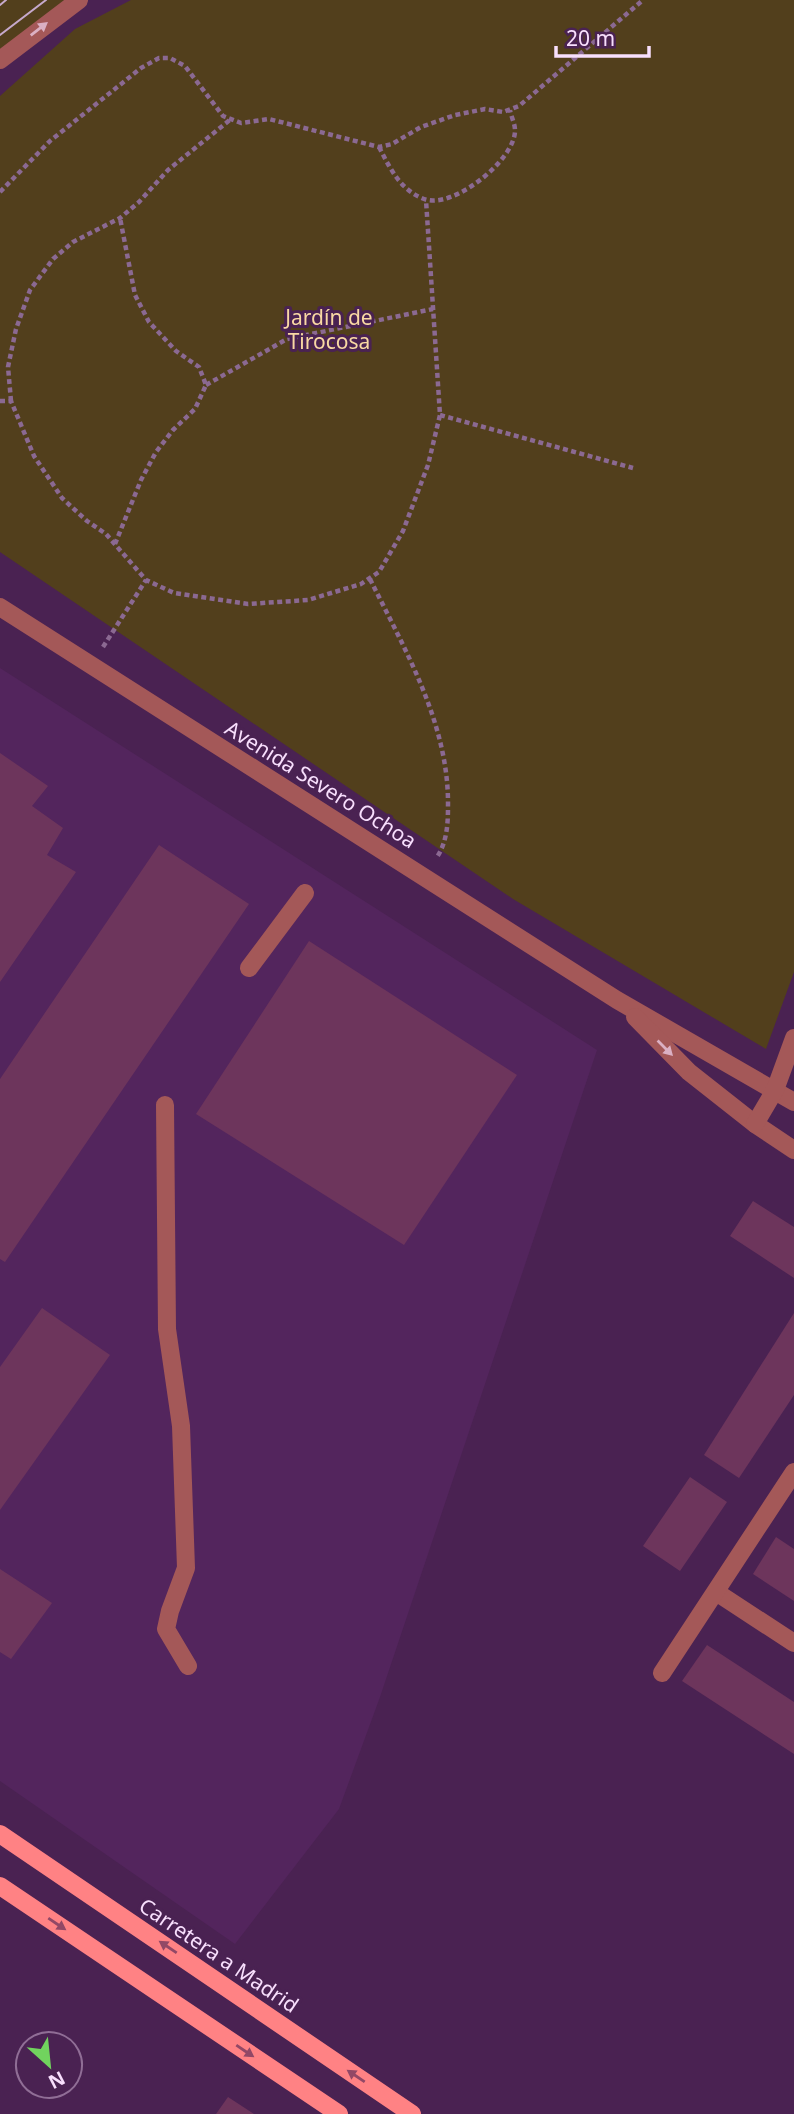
<svg xmlns="http://www.w3.org/2000/svg" width="794" height="2114" font-family="'Noto Sans',sans-serif">
  <style>
    .built { fill: #53255d }
    .green { fill: #523f1c }
    .building { fill: #6d355c }
    .lines { fill: none; stroke-linecap: round; stroke-linejoin: round }
    .path { stroke: #8b6992; stroke-width: 4.5; stroke-dasharray: 5 3.5; stroke-linecap: butt }
    .service { stroke: #a45858; stroke-width: 18 }
    .minor { stroke: #a45858; stroke-width: 18 }
    .primary { stroke: #ff8284; stroke-width: 18 }
    .tram { stroke: #c6a9cc; stroke-width: 2 }
    .oneway { fill: #dbb0c3 }
    .oneway2 { fill: #924866 }
    .labels { text-anchor: middle; dominant-baseline: central; stroke-width: 6; stroke-linejoin: round; paint-order: stroke }
    .park-label { font-size: 21px; fill: #f9d9a3; stroke: #4a2252 }
    .street-label { font-size: 21px; fill: #f8dffd; stroke: #4a2252 }
  </style>
  <rect width="100%" height="100%" fill="#4a2252"/>
  <!-- built -->
  <polygon class="built" points="0,668 597,1050 380,1697 339,1809 235,1944 0,1781"/>
  <!-- green -->
  <g class="green">
    <polygon points="0,0 65,0 0,50"/>
    <polygon points="131,0 794,0 794,972 766,1049 513,899 0,552 0,96 75,29"/>
  </g>
  <!-- building -->
  <g class="building">
    <polygon points="0,753 48,786 32,806 63,828 47,855 76,872 0,982"/>
    <polygon points="159,845 249,904 5,1262 0,1259 0,1079"/>
    <polygon points="309,941 517,1075 404,1245 196,1114"/>
    <polygon points="753,1201 794,1227 794,1278 730,1236"/>
    <polygon points="42,1308 110,1355 0,1510 0,1367"/>
    <polygon points="794,1313 794,1395 739,1478 704,1455"/>
    <polygon points="690,1477 727,1502 680,1571 643,1546"/>
    <polygon points="776,1537 794,1549 794,1601 753,1574"/>
    <polygon points="0,1569 52,1603 11,1659 0,1652"/>
    <polygon points="707,1645 794,1702 794,1754 682,1681"/>
    <polygon points="228,2097 254,2114 216,2114"/>
  </g>
  <g class="lines">
    <!-- path -->
    <g class="path">
      <path d="M379,147C390,168 400,190 424,199C453,210 516,159 515,130C515,124 511,116 510,110"/>
      <polyline points="0,192 50,141 141,68 159,58 170,58 185,66 223,116 241,123 269,119 379,147 392,144 421,127 455,115 485,109 503,112 519,106 643,0"/>
      <polyline points="206,385 287,339 433,309"/>
      <polyline points="0,401 11,401 34,456 62,498 87,521 106,534 146,580 174,593 248,604 308,600 361,584 379,572 403,531 428,465 440,415 426,200"/>
      <polyline points="11,401 8,367 16,329 30,290 53,259 73,242 120,218 139,202 168,170 231,119"/>
      <polyline points="440,415 633,468"/>
      <polyline points="115,544 141,480 156,452 173,430 195,409 206,385 199,367 176,351 149,322 135,295 120,218"/>
      <path d="M370,579C405,650 449,724 448,806C448,824 447,842 437,857"/>
      <polyline points="103,647 146,580"/>
    </g>
    <!-- service -->
    <g class="service">
      <polyline points="249,968 305,893"/>
      <polyline points="165,1105 167,1329 181,1426 186,1568 170,1611 166,1629 188,1666"/>
    </g>
    <!-- minor -->
    <g class="minor">
      <polyline points="0,60 79,0"/>
      <polyline points="0,607 617,1000 794,1102"/>
      <polyline points="635,1017 689,1072 755,1124 794,1150"/>
      <polyline points="755,1124 775,1090 794,1038"/>
      <polyline points="716,1592 794,1643"/>
      <polyline points="662,1673 794,1472"/>
    </g>
    <!-- primary -->
    <g class="primary">
      <polyline points="0,1834 412,2114"/>
      <polyline points="0,1886 339,2114"/>
    </g>
    <!-- tram -->
    <g class="tram">
      <polyline points="0,5 6,0"/>
      <polyline points="0,35 46,0"/>
    </g>
  </g>
  <!-- one-way arrows -->
  <defs><path id="oneway-solid" d="M-6-.8H1V-3.2L6.5 0L1 3.2V.8H-6Z" transform="scale(1.75)"/></defs>
  <g class="oneway">
    <use href="#oneway-solid" transform="translate(39 29) rotate(-38)"/>
    <use href="#oneway-solid" transform="translate(665 1048) rotate(45)"/>
  </g>
  <g class="oneway2">
    <use href="#oneway-solid" transform="translate(57 1924) rotate(34)"/>
    <use href="#oneway-solid" transform="translate(168 1947) rotate(-146)"/>
    <use href="#oneway-solid" transform="translate(245 2051) rotate(34)"/>
    <use href="#oneway-solid" transform="translate(356 2076) rotate(-146)"/>
  </g>
  <g class="labels">
    <!-- park labels -->
    <g class="park-label">
      <text x="329" y="317">Jardín de<tspan x="329" dy="24">Tirocosa</tspan></text>
    </g>
    <!-- street labels -->
    <g class="street-label">
      <text transform="translate(321 784) rotate(32)">Avenida Severo Ochoa</text>
      <text transform="translate(219 1955) rotate(34)">Carretera a Madrid</text>
    </g>
  </g>
  <!-- north arrow -->
  <g transform="translate(49 2065) rotate(153)"><circle r="33" fill="#4a2252" stroke="#906e96" stroke-width="2"/>
  <path d="M0-5L12 26L0 18L-12 26Z" fill="#71d35e"/>
  <text y="-10" font-size="19" font-weight="bold" text-anchor="middle" fill="#f8dffd">N</text>
  </g>
  <!-- scale -->
  <path d="M556 46v10h93v-10" fill="none" stroke="#f8dffd" stroke-width="3.5"/>
  <text x="566" y="46" font-size="21" fill="#f8dffd" stroke="#4a2252" stroke-width="5" paint-order="stroke">20 m</text>
</svg>
